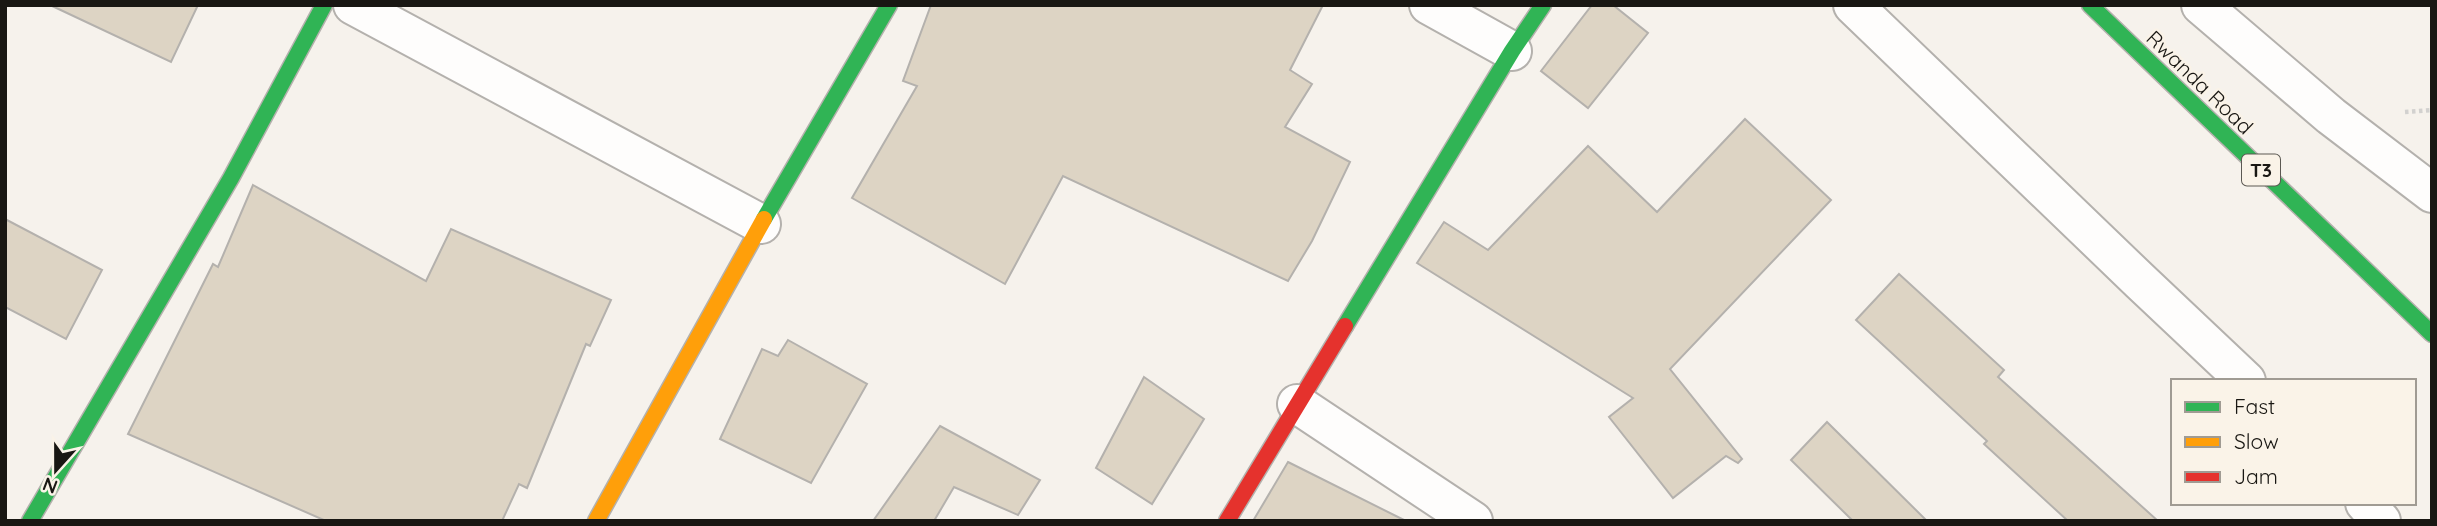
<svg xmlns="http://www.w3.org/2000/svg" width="2437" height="526" font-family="Quicksand,sans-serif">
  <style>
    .building { fill: #ddd4c4; stroke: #b4b1ad; stroke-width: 2 }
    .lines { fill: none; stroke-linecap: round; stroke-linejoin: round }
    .street-casing { stroke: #b4b1ad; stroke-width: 42 }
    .fast-casing { stroke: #b4b1ad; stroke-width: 19 }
    .slow-casing { stroke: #b4b1ad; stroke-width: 19 }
    .jam-casing { stroke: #b4b1ad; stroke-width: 19 }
    .path { stroke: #d2d1cf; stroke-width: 4.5; stroke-dasharray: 3.5 3.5; stroke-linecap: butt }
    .street { stroke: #fefdfc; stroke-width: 38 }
    .fast { stroke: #30b455; stroke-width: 16 }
    .slow { stroke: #ff9f0a; stroke-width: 16 }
    .jam { stroke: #e5322d; stroke-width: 16 }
    .labels { text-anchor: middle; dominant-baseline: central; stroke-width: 5; stroke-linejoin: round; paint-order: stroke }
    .shield { fill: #faf3e8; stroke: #5c5953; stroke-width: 2 }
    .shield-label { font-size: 19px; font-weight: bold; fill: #191713 }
    .street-label { font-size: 21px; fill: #191713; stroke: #faf3e8 }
  </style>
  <rect width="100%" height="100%" fill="#f6f2ec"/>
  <!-- building -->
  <g class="building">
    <polygon points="50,5 198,5 171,62"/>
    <polygon points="931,5 1323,5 1290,70 1312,84 1285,127 1350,162 1312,241 1288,281 1063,176 1005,284 852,198 917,86 903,81"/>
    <polygon points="1592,5 1613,5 1648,33 1588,108 1541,71"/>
    <polygon points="1745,119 1831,200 1670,369 1742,459 1738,463 1726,456 1673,498 1609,417 1633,398 1417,263 1444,222 1488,250 1588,146 1657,212"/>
    <polygon points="253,185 426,281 451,229 611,300 590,346 586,344 527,488 519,484 502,521 326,521 128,434 213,264 218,267"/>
    <polygon points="5,219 102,270 66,339 5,307"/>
    <polygon points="1899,274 2004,370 1998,377 2158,521 2068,521 1984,444 1987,441 1856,320"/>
    <polygon points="788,340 867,384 811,483 720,439 762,349 778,356"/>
    <polygon points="1144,377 1204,419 1152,504 1096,468"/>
    <polygon points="1827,422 1927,521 1853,521 1791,460"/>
    <polygon points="940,426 1040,480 1018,515 954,487 934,521 873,521"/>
    <polygon points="1288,462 1406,521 1253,521"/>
  </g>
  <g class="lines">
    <!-- street casing -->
    <g class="street-casing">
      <g id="street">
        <polyline points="353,5 761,224"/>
        <polyline points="1429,5 1512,51"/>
        <polyline points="1853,5 2140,281 2246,381"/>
        <polyline points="2201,5 2331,116 2432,193"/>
        <polyline points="1297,404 1473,521"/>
        <polyline points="2365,503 2381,521"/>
      </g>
    </g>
    <!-- fast casing -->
    <g class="fast-casing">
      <g id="fast">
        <polyline points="2090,5 2432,334"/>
        <polyline points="764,219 889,5"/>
        <polyline points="1345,326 1512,51 1543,5"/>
        <polyline points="30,521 231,178 324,5"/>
      </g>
    </g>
    <!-- slow casing -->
    <g class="slow-casing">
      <polyline id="slow" points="596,521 764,219"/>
    </g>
    <!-- jam casing -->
    <g class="jam-casing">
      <polyline id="jam" points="1227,521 1345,326"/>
    </g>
    <!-- path -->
    <polyline class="path" points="2405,112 2432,110"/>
    <!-- street -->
    <use href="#street" class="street"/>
    <!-- fast -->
    <use href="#fast" class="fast"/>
    <!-- slow -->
    <use href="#slow" class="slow"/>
    <!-- jam -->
    <use href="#jam" class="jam"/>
  </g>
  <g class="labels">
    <!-- shield labels -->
    <rect class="shield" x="2242" y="154.5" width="38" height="31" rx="5"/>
    <g class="shield-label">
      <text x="2261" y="170">T3</text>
    </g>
    <!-- street labels -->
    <g class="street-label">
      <text transform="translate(2200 82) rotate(44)">Rwanda Road</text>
    </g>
  </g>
  <!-- border -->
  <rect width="2437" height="526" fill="none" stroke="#191713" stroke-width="14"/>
  <!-- legend -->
  <rect x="2171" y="379" width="245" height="126" fill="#faf3e8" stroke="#a09b93" stroke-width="2"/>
  <rect x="2185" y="402" width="35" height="10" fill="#30b455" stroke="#a09b93" stroke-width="2"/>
  <text x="2234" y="414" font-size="21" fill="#191713">Fast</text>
  <rect x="2185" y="437" width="35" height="10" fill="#ff9f0a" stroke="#a09b93" stroke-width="2"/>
  <text x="2234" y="449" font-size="21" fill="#191713">Slow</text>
  <rect x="2185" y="472" width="35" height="10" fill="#e5322d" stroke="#a09b93" stroke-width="2"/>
  <text x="2234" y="484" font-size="21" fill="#191713">Jam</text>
  <!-- north arrow -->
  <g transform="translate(56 470) rotate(201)" stroke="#faf3e8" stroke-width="5" paint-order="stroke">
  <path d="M0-5L12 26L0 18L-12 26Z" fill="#191713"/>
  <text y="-10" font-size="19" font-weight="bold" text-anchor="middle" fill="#191713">N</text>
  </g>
</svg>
